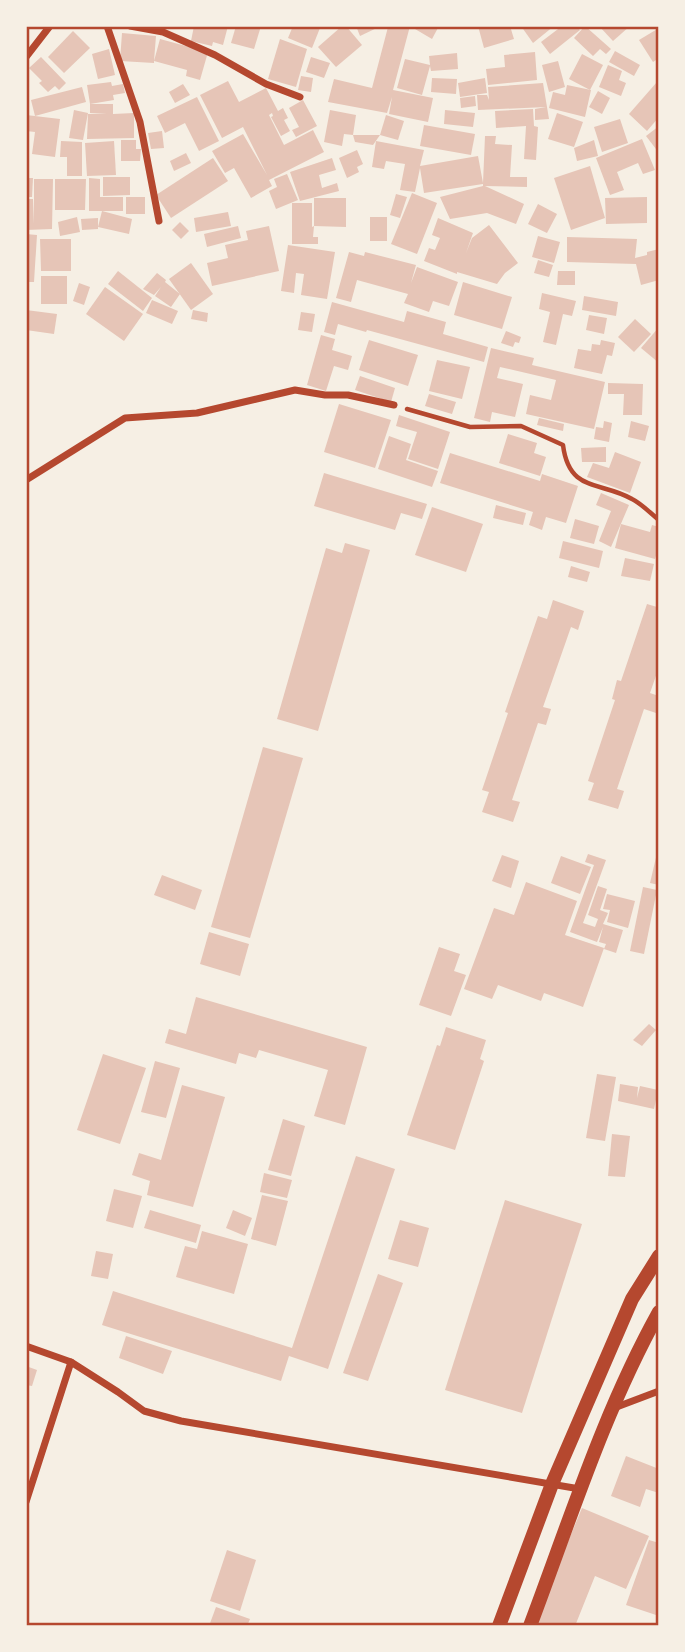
<svg xmlns="http://www.w3.org/2000/svg" width="685" height="1652" font-family="'IBM Plex Serif',serif">
  <style>
    .building { fill: #e6c5b7 }
    .lines { fill: none; stroke-linecap: round; stroke-linejoin: round }
    .path { stroke: #b5482f; stroke-width: 4.5 }
    .minor { stroke: #b5482f; stroke-width: 7 }
    .secondary { stroke: #b5482f; stroke-width: 14 }
    .neatline { fill: none; stroke: #b5482f; stroke-width: 2.5 }
  </style>
  <rect width="100%" height="100%" fill="#f6efe4"/>
  <!-- building -->
  <g class="building">
    <polygon points="194,26 228,26 223,45 213,42 212,46 191,41"/>
    <polygon points="236,26 261,26 254,49 231,43"/>
    <polygon points="293,26 317,26 320,28 312,48 288,38"/>
    <polygon points="342,26 346,26 362,45 336,67 318,47"/>
    <polygon points="356,26 381,26 360,36"/>
    <polygon points="398,26 410,26 393,90 433,98 428,122 389,114 392,97 387,113 328,102 334,79 372,88 388,27 397,29"/>
    <polygon points="416,26 439,26 432,39 415,29"/>
    <polygon points="478,26 510,26 514,39 484,48"/>
    <polygon points="521,26 554,26 533,43"/>
    <polygon points="562,26 576,26 580,30 550,54 541,42"/>
    <polygon points="585,26 611,49 606,54 600,49 593,56 574,38"/>
    <polygon points="599,26 630,26 613,41"/>
    <polygon points="659,28 659,58 653,62 639,40"/>
    <polygon points="73,31 90,48 64,73 48,57"/>
    <polygon points="122,33 156,36 154,61 160,39 208,52 200,80 186,76 187,70 154,61 154,63 120,61"/>
    <polygon points="280,39 307,49 296,87 268,79"/>
    <polygon points="109,49 115,75 98,79 92,54"/>
    <polygon points="615,51 640,65 634,76 609,62"/>
    <polygon points="535,52 537,80 488,85 486,69 505,67 504,55"/>
    <polygon points="457,53 458,69 431,71 430,66 422,95 397,88 405,59 430,65 429,56"/>
    <polygon points="582,54 603,65 590,90 569,79"/>
    <polygon points="41,57 66,83 59,90 55,86 48,92 39,83 42,81 29,68"/>
    <polygon points="311,57 330,63 324,78 306,72"/>
    <polygon points="558,61 565,87 549,92 542,65"/>
    <polygon points="608,65 622,71 619,80 626,83 621,96 599,87"/>
    <polygon points="301,76 313,78 311,92 298,90"/>
    <polygon points="432,78 457,79 456,94 431,92"/>
    <polygon points="485,78 487,93 460,97 458,83"/>
    <polygon points="228,81 239,102 266,88 278,111 283,108 288,118 284,120 290,131 281,136 271,117 273,116 272,113 269,115 284,145 313,130 324,152 269,180 272,186 251,198 234,168 225,173 212,151 243,134 267,175 243,127 222,138 200,95"/>
    <polygon points="111,82 112,86 123,84 125,93 113,95 114,100 90,104 87,85"/>
    <polygon points="657,82 659,84 659,117 647,131 629,114"/>
    <polygon points="543,83 549,119 535,120 535,109 546,107 478,110 477,95 487,95 489,100 488,87"/>
    <polygon points="183,84 190,95 175,103 169,92"/>
    <polygon points="567,85 591,90 585,117 549,108 553,92 565,95"/>
    <polygon points="82,87 86,102 35,116 31,100"/>
    <polygon points="598,91 610,98 602,114 589,107"/>
    <polygon points="475,96 476,106 461,108 460,98"/>
    <polygon points="197,97 219,141 199,151 185,123 165,133 157,116"/>
    <polygon points="303,100 317,126 296,137 292,130 299,127 289,108"/>
    <polygon points="90,104 113,104 113,114 134,113 134,138 87,139 88,114 107,114 90,113"/>
    <polygon points="533,109 534,126 538,127 536,160 524,159 526,126 496,128 495,111"/>
    <polygon points="74,110 88,113 83,140 69,138"/>
    <polygon points="330,110 356,115 353,135 380,135 373,145 355,142 353,135 344,134 342,146 324,142"/>
    <polygon points="445,110 475,113 473,127 444,124"/>
    <polygon points="557,113 583,122 574,147 548,139"/>
    <polygon points="26,115 60,119 55,157 32,154 35,132 26,131"/>
    <polygon points="386,115 404,121 398,140 380,135"/>
    <polygon points="620,119 628,143 602,152 594,127"/>
    <polygon points="424,125 475,134 471,155 420,146"/>
    <polygon points="659,126 659,153 646,136"/>
    <polygon points="162,131 164,148 151,149 148,133"/>
    <polygon points="485,136 496,136 495,144 512,145 510,177 527,177 527,187 485,186 524,204 516,224 487,213 450,219 440,197 483,186 483,184 424,193 420,168 415,192 400,190 405,164 386,161 384,169 372,167 376,141 424,150 420,166 478,156 483,183"/>
    <polygon points="642,139 655,170 643,174 638,163 617,172 624,190 610,195 596,158"/>
    <polygon points="121,140 136,140 136,149 141,149 140,161 121,161"/>
    <polygon points="594,140 598,156 577,161 574,148"/>
    <polygon points="61,141 82,142 82,176 67,176 67,157 60,157"/>
    <polygon points="114,141 116,175 87,176 85,143"/>
    <polygon points="357,150 363,164 357,167 359,172 347,178 339,158"/>
    <polygon points="186,153 191,163 174,171 170,161"/>
    <polygon points="213,158 228,181 171,218 156,195"/>
    <polygon points="332,158 336,170 319,175 322,188 337,183 339,191 300,201 290,172"/>
    <polygon points="590,166 605,218 571,230 554,178"/>
    <polygon points="287,174 298,200 276,209 269,191 277,187 274,179"/>
    <polygon points="103,177 130,177 130,195 103,196"/>
    <polygon points="26,178 33,178 32,197 26,197"/>
    <polygon points="89,178 100,179 100,197 123,197 123,211 89,211"/>
    <polygon points="34,179 53,179 52,229 26,230 26,199 33,199 34,224"/>
    <polygon points="55,179 86,179 85,210 55,210"/>
    <polygon points="412,193 437,203 417,254 391,244"/>
    <polygon points="396,194 407,197 400,218 390,215"/>
    <rect x="126" y="197" width="19" height="17"/>
    <polygon points="647,197 647,223 606,224 605,198"/>
    <polygon points="314,198 346,198 346,227 314,226"/>
    <polygon points="292,203 312,203 312,227 314,226 313,237 318,237 318,244 292,244"/>
    <polygon points="538,204 557,214 547,233 528,224"/>
    <polygon points="102,211 132,219 129,234 98,227"/>
    <polygon points="228,212 231,226 196,232 194,218"/>
    <polygon points="77,217 80,232 60,236 58,222"/>
    <rect x="370" y="217" width="17" height="24"/>
    <polygon points="98,218 98,229 82,230 81,219"/>
    <polygon points="438,218 473,233 466,253 472,238 489,225 518,263 505,273 497,284 457,272 457,274 424,261 429,248 435,250 440,238 432,235"/>
    <polygon points="180,222 189,231 181,239 172,230"/>
    <polygon points="238,226 241,238 207,247 204,234"/>
    <polygon points="269,226 279,271 212,286 207,263 228,258 225,245 248,240 246,231"/>
    <polygon points="26,234 37,235 34,282 26,282"/>
    <polygon points="538,236 560,242 554,263 532,257"/>
    <polygon points="567,237 637,239 635,258 647,255 647,252 659,249 659,280 641,285 636,264 567,262"/>
    <polygon points="40,239 71,239 71,271 41,271"/>
    <polygon points="288,245 335,252 327,299 301,295 304,274 296,273 294,293 281,291"/>
    <polygon points="349,252 364,256 365,252 416,265 411,283 417,267 458,282 449,306 433,301 429,312 404,303 408,294 357,280 351,302 336,298"/>
    <polygon points="538,260 553,265 549,277 534,273"/>
    <polygon points="191,263 213,294 191,310 169,279"/>
    <polygon points="118,271 152,298 143,311 108,284"/>
    <polygon points="558,271 575,271 575,285 557,285"/>
    <polygon points="157,273 166,280 165,282 180,294 171,307 155,296 161,287 154,295 143,289"/>
    <rect x="41" y="276" width="26" height="28"/>
    <polygon points="463,282 512,297 502,329 454,315"/>
    <polygon points="79,283 90,287 84,305 73,301"/>
    <polygon points="105,287 143,314 124,341 86,314"/>
    <polygon points="542,293 576,301 572,316 563,314 556,345 543,342 550,312 539,309"/>
    <polygon points="584,296 618,302 616,316 582,310"/>
    <polygon points="152,300 178,311 172,324 146,313"/>
    <polygon points="332,302 404,322 407,311 446,322 443,334 488,347 484,362 367,330 366,332 338,324 335,335 324,332"/>
    <polygon points="26,310 57,314 54,334 26,330"/>
    <polygon points="193,310 208,313 207,322 191,319"/>
    <polygon points="301,312 315,314 312,332 298,330"/>
    <polygon points="589,315 607,318 604,334 586,330"/>
    <polygon points="635,319 651,334 634,352 618,337"/>
    <polygon points="659,327 659,363 641,348"/>
    <polygon points="506,331 521,337 519,343 515,342 513,347 501,343"/>
    <polygon points="321,335 335,339 332,350 352,356 348,370 334,366 326,391 307,385"/>
    <polygon points="369,340 418,355 408,386 359,370"/>
    <polygon points="601,340 615,343 612,356 607,355 602,374 574,368 578,349 591,351 592,344 600,345"/>
    <polygon points="491,348 534,358 532,365 605,382 594,429 526,414 530,395 551,400 556,380 500,367 497,378 523,384 515,417 492,412 490,422 474,418"/>
    <polygon points="437,360 470,367 462,399 429,391"/>
    <polygon points="360,376 395,388 391,402 355,390"/>
    <polygon points="608,383 643,384 642,415 623,415 624,394 608,394"/>
    <polygon points="429,394 456,402 452,414 425,406"/>
    <polygon points="339,404 391,420 375,468 324,452"/>
    <polygon points="399,415 450,432 438,469 408,459 417,432 396,426"/>
    <polygon points="539,418 564,424 563,431 537,425"/>
    <polygon points="604,421 612,423 609,442 594,439 596,427 603,428"/>
    <polygon points="631,421 649,426 645,441 628,437"/>
    <polygon points="508,434 537,443 534,453 546,457 540,476 499,463"/>
    <polygon points="389,436 411,444 406,460 438,471 432,487 378,469"/>
    <polygon points="606,447 606,462 582,462 581,448"/>
    <polygon points="615,452 641,462 630,493 587,477 593,463 609,468"/>
    <polygon points="450,453 540,481 542,474 578,486 566,523 546,517 542,530 529,525 533,512 440,483"/>
    <polygon points="324,473 427,504 422,519 401,513 395,530 314,506"/>
    <polygon points="601,493 629,505 611,547 599,541 611,511 596,505"/>
    <polygon points="496,505 526,513 523,525 493,518"/>
    <polygon points="432,507 483,524 466,572 415,555"/>
    <polygon points="575,519 599,526 594,544 570,538"/>
    <polygon points="621,524 650,532 652,525 659,527 659,546 655,559 615,548"/>
    <polygon points="563,541 603,551 599,568 559,558"/>
    <polygon points="345,543 370,550 318,731 277,719 326,548 342,553"/>
    <polygon points="625,558 654,564 650,581 621,576"/>
    <polygon points="571,566 590,572 587,582 568,577"/>
    <polygon points="553,600 584,611 578,630 571,627 543,707 551,709 546,725 538,723 512,800 520,802 513,822 482,812 489,792 482,790 508,713 505,712 538,616 547,619"/>
    <polygon points="658,602 659,667 650,693 659,696 659,714 644,709 617,789 624,791 618,809 588,800 594,783 588,781 615,700 612,699 617,680 621,681 647,604 657,607"/>
    <polygon points="263,747 303,758 250,938 211,927"/>
    <polygon points="658,849 659,850 659,885 650,883"/>
    <polygon points="588,854 606,860 583,923 595,927 598,919 588,915 598,886 607,889 600,910 608,913 603,924 623,930 616,953 604,949 606,944 599,942 603,927 597,942 570,932 594,865 585,862"/>
    <polygon points="502,855 519,861 511,888 492,881"/>
    <polygon points="561,856 591,867 580,894 551,883"/>
    <polygon points="162,875 202,890 195,910 154,895"/>
    <polygon points="526,882 577,901 565,935 604,948 583,1007 544,993 541,1001 498,985 492,999 464,989 494,908 514,915"/>
    <polygon points="643,887 657,890 644,954 630,951"/>
    <polygon points="607,894 635,901 628,928 607,922 610,910 603,909"/>
    <polygon points="209,932 249,944 240,976 200,964"/>
    <polygon points="439,947 460,954 454,971 466,975 451,1016 419,1005"/>
    <polygon points="196,997 367,1047 345,1125 314,1116 328,1070 259,1050 256,1058 239,1053 236,1064 165,1043 169,1029 186,1034"/>
    <polygon points="649,1024 656,1030 642,1046 633,1040"/>
    <polygon points="446,1027 486,1040 480,1059 484,1061 455,1150 407,1135 437,1045 440,1046"/>
    <polygon points="103,1054 146,1068 120,1144 77,1130"/>
    <polygon points="155,1061 180,1068 166,1118 141,1112"/>
    <polygon points="597,1074 616,1077 605,1141 586,1138"/>
    <polygon points="620,1084 638,1087 637,1098 640,1086 658,1090 654,1109 618,1101"/>
    <polygon points="182,1085 225,1097 193,1207 147,1195 150,1181 132,1175 139,1153 161,1160"/>
    <polygon points="283,1119 305,1126 291,1176 268,1170"/>
    <polygon points="612,1134 630,1136 625,1177 608,1176"/>
    <polygon points="356,1156 395,1169 328,1369 289,1356 281,1381 102,1325 113,1291 292,1348"/>
    <polygon points="264,1173 292,1180 287,1198 260,1192"/>
    <polygon points="114,1189 142,1196 133,1228 106,1221"/>
    <polygon points="262,1195 288,1201 276,1246 251,1239"/>
    <polygon points="505,1200 582,1224 522,1413 445,1390"/>
    <polygon points="150,1210 201,1225 196,1243 144,1228"/>
    <polygon points="233,1210 252,1218 245,1236 226,1228"/>
    <polygon points="400,1220 429,1228 418,1267 388,1259"/>
    <polygon points="202,1231 248,1244 234,1294 176,1277 185,1246 197,1249"/>
    <polygon points="96,1251 113,1254 108,1279 91,1276"/>
    <polygon points="378,1274 403,1283 368,1381 343,1373"/>
    <polygon points="126,1336 172,1351 163,1374 119,1358"/>
    <polygon points="26,1366 37,1370 32,1386 26,1385"/>
    <polygon points="626,1456 659,1469 659,1493 646,1489 640,1507 611,1496"/>
    <polygon points="582,1508 649,1536 626,1589 595,1576 575,1626 533,1626"/>
    <polygon points="649,1540 659,1543 659,1616 626,1605"/>
    <polygon points="227,1550 256,1560 240,1611 210,1601"/>
    <polygon points="216,1607 250,1619 247,1626 209,1626"/>
  </g>
  <g class="lines">
    <!-- path -->
    <path class="path" d="M407,409L470,427L521,426L563,445C569,493 601,481 632,499C642,504 650,513 659,520"/>
    <!-- minor -->
    <g class="minor">
      <polyline points="107,26 140,122 159,221"/>
      <polyline points="130,26 163,32 215,55 266,84 300,97"/>
      <polyline points="26,57 50,26"/>
      <polyline points="26,480 125,418 197,413 295,390 325,395 348,395 394,405"/>
      <polyline points="26,1346 71,1362 118,1392 144,1411 181,1421 580,1489"/>
      <polyline points="614,1408 659,1391"/>
      <polyline points="26,1502 71,1362"/>
    </g>
    <!-- secondary -->
    <g class="secondary">
      <polyline points="499,1626 552,1484 632,1299 659,1256"/>
      <path d="M530,1626C570,1520 604,1411 659,1312"/>
    </g>
  </g>
  <!-- border -->
  <rect width="685" height="1652" fill="none" stroke="#f6efe4" stroke-width="56"/>
  <rect x="28" y="28" width="629" height="1596" class="neatline"/>
</svg>
